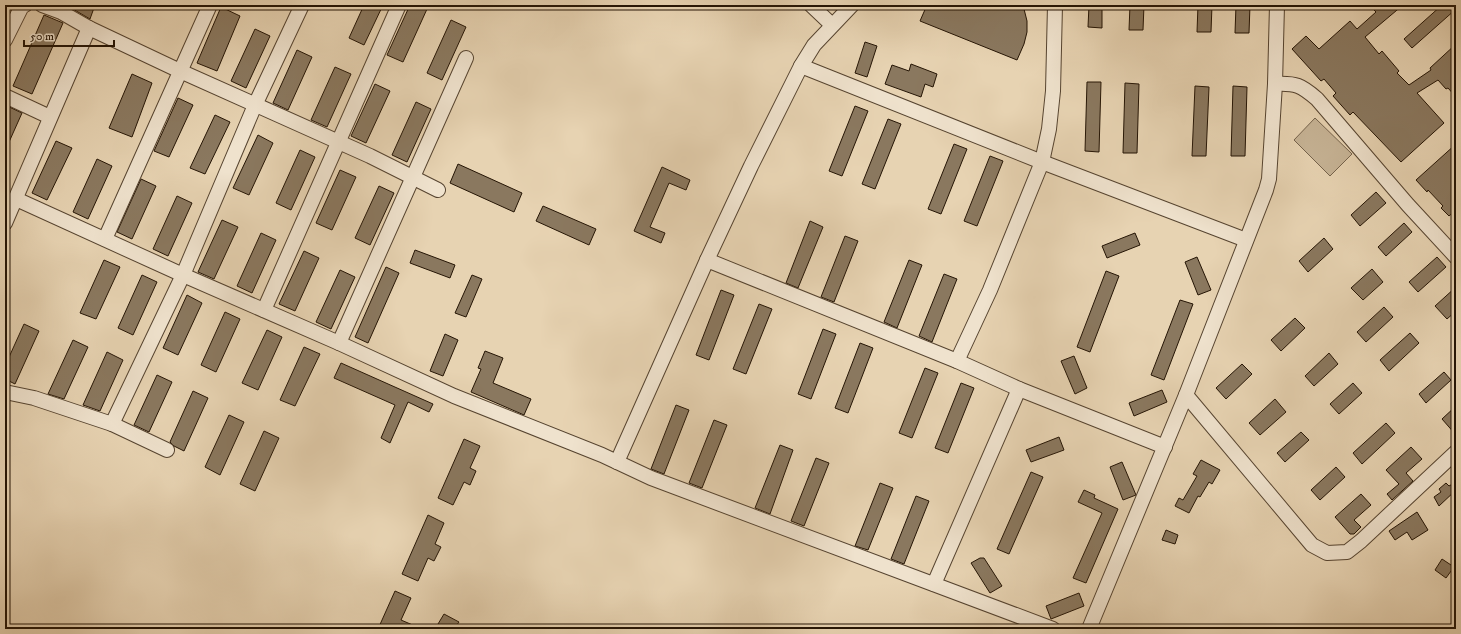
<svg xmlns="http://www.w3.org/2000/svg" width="1461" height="634" font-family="'IM FELL DW Pica',serif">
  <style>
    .green { fill: #c6b395; stroke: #76644d }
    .building { fill: #8a785f; stroke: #251505 }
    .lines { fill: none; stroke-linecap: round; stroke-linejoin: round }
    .street-casing { stroke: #564430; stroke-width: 16 }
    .street { stroke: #efe2cd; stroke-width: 14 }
  </style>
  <rect width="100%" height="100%" fill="#e7d3b2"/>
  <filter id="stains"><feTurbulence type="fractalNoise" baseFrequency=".005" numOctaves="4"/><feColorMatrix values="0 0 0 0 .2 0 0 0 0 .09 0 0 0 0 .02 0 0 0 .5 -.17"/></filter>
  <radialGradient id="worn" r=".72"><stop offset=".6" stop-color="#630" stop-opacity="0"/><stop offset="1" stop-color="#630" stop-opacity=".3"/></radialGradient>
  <!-- green -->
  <polygon class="green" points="1315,118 1352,154 1330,176 1294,140"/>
  <!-- building -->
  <g class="building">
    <polygon points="66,5 95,5 90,19"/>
    <polygon points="364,5 383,5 364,45 349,38"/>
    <polygon points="410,5 418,5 427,9 403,62 387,55"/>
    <polygon points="927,5 1023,5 1027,21 1027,32 1024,44 1017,60 920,21"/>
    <polygon points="1089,5 1102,5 1102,28 1088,27"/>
    <polygon points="1130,5 1144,5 1143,30 1129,30"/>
    <polygon points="1198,5 1212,5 1211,32 1197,32"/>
    <polygon points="1236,5 1250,5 1249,33 1235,33"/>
    <polygon points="1378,5 1403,5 1365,37 1379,54 1382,51 1399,71 1397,73 1409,85 1431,70 1430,68 1456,44 1456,97 1448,88 1446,89 1438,80 1417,93 1444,123 1401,162 1353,112 1350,115 1333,96 1336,93 1324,79 1321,81 1292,49 1306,36 1319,49 1350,21 1357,29 1376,12 1373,9"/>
    <polygon points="1442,5 1456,5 1456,9 1412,48 1404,39"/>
    <polygon points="221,7 240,16 217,71 197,63"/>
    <polygon points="44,15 63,23 32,94 13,86"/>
    <polygon points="451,20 466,27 442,80 427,73"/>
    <polygon points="255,29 270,36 246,88 231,81"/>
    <polygon points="865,42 877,46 867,77 855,73"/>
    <polygon points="297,50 312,57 288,110 273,103"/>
    <polygon points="911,64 937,74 933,87 925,84 921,97 885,84 892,65 909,71"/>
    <polygon points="335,67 351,74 327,127 311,120"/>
    <polygon points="132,74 152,83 132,137 109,128"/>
    <polygon points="1087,82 1101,82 1099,152 1085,151"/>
    <polygon points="1125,83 1139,84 1137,153 1123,153"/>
    <polygon points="375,84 390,91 366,143 351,136"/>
    <polygon points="1195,86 1209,87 1206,156 1192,156"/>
    <polygon points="1233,86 1247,87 1245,156 1231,156"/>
    <polygon points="178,98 193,105 169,157 154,151"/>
    <polygon points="416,102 431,109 407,162 392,155"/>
    <polygon points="5,105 22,113 5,151"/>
    <polygon points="855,106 868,111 842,176 829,171"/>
    <polygon points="215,115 230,122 205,174 190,168"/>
    <polygon points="888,119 901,124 875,189 862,184"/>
    <polygon points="258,135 273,143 249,195 233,188"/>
    <polygon points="56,141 72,148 47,200 32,193"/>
    <polygon points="954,144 967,149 941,214 928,209"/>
    <polygon points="1456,144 1456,210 1449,216 1441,208 1443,206 1428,190 1427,192 1416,180"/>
    <polygon points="300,150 315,157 291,210 276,203"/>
    <polygon points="990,156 1003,161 977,226 964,221"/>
    <polygon points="97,159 112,166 88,219 73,212"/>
    <polygon points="458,164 522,193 514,212 450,183"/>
    <polygon points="662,167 690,180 686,190 669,183 650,227 665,233 661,243 634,231"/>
    <polygon points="340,170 356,177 332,230 316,223"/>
    <polygon points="141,179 156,186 132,239 117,232"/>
    <polygon points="379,186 394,193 370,245 355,238"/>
    <polygon points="1376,192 1386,203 1360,226 1351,215"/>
    <polygon points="177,196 192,203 168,256 153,249"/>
    <polygon points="543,206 596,229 589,245 536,221"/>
    <polygon points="222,220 238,227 214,279 198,272"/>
    <polygon points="810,221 823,227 798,288 786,283"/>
    <polygon points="1404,223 1412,232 1386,256 1378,247"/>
    <polygon points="261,233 276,240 252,293 237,286"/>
    <polygon points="1135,233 1140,245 1107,258 1102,246"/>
    <polygon points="845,236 858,241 834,302 821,297"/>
    <polygon points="1324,238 1333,249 1308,272 1299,261"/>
    <polygon points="415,250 455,265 450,278 410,263"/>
    <polygon points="304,251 319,258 295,311 279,304"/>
    <polygon points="1197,257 1211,290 1198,295 1185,262"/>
    <polygon points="1437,257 1446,267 1418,292 1409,282"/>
    <polygon points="104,260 120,267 96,319 80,313"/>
    <polygon points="909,260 922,265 897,328 884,322"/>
    <polygon points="386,267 399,273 368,343 355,337"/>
    <polygon points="1372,269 1383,282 1363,300 1351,288"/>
    <polygon points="340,270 355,277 331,329 316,322"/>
    <polygon points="1106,271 1119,276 1090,352 1077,347"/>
    <polygon points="944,274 957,279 932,342 919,336"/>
    <polygon points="142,275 157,282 133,335 118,328"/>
    <polygon points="472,275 482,279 466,317 455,313"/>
    <polygon points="1456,287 1456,311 1447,319 1435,306"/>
    <polygon points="721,290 734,295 709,360 696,355"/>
    <polygon points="187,295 202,303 178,355 163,348"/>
    <polygon points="1180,300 1193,304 1164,380 1151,375"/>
    <polygon points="759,304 772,309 746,374 733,369"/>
    <polygon points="1384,307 1393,317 1366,342 1357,332"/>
    <polygon points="225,312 240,319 216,372 201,365"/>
    <polygon points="1295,318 1305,328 1281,351 1271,340"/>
    <polygon points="24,324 39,331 15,384 5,379 5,366"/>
    <polygon points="823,329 836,334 811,399 798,394"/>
    <polygon points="267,330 282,337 258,390 242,383"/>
    <polygon points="1410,333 1419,343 1389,371 1380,360"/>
    <polygon points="445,334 458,340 443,376 430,371"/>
    <polygon points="73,340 88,347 64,399 48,394"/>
    <polygon points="860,343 873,348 848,413 835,408"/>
    <polygon points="304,347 320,354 295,406 280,400"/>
    <polygon points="485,351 503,358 493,383 531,399 524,415 471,392 481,369 478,368"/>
    <polygon points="107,352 123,360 100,411 83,405"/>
    <polygon points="1329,353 1338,364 1314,386 1305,376"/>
    <polygon points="1074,356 1087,388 1075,394 1061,361"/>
    <polygon points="341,363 433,404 429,412 408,402 390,443 381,438 395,405 334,378"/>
    <polygon points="1242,364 1252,374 1226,399 1216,388"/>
    <polygon points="925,368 938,373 912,438 899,433"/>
    <polygon points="1444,372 1451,380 1426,403 1419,394"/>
    <polygon points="157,375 172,382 149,432 134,425"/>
    <polygon points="961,383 974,388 948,453 935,448"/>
    <polygon points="1353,383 1362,393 1339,414 1330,404"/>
    <polygon points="1162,390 1167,402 1134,416 1129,403"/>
    <polygon points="193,391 208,398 184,451 174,446 170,442"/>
    <polygon points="1275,399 1286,412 1260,435 1249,423"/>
    <polygon points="676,405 689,410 664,474 651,469"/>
    <polygon points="1456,406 1456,435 1442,419"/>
    <polygon points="229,415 244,422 220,475 205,467"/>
    <polygon points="714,420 727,425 702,488 689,483"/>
    <polygon points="1386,423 1395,433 1362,464 1353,453"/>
    <polygon points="264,431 279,438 255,491 240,484"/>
    <polygon points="1301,432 1309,440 1285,462 1277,453"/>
    <polygon points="1059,437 1064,450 1031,462 1026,450"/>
    <polygon points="464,439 480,446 470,468 476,471 470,485 464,482 453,505 438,498"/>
    <polygon points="780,445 793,450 770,514 755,508"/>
    <polygon points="1411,447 1422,459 1406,473 1413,481 1392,500 1387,494 1399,484 1386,470"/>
    <polygon points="816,458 829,463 804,526 791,521"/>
    <polygon points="1201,460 1220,470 1212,484 1209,482 1200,497 1198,496 1189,513 1175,506 1179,498 1183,500 1197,476 1193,474"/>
    <polygon points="1122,462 1136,495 1123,500 1110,467"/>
    <polygon points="1336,467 1345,477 1320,500 1311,490"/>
    <polygon points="1031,472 1043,477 1009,554 997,549"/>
    <polygon points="1456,482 1456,490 1439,506 1434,497 1441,492 1439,489 1446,483 1449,486"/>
    <polygon points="880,483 893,488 868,550 855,546"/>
    <polygon points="1084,490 1095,495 1094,498 1118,509 1086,583 1073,578 1102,513 1078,502"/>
    <polygon points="1361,494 1371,505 1354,520 1361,527 1354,534 1350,534 1335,517"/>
    <polygon points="916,496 929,501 904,564 891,559"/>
    <polygon points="1417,512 1428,530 1412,540 1407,532 1395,540 1389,531"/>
    <polygon points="428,515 444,523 435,544 441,547 434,561 428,558 418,581 402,574"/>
    <polygon points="1166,530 1178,535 1175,544 1162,540"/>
    <polygon points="980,558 984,558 1002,586 990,593 971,563"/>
    <polygon points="1442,559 1454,567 1446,578 1435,570"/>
    <polygon points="395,591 411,598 401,620 422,629 378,629"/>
    <polygon points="1079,593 1084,606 1051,619 1046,606"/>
    <polygon points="444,614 459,622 454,629 435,629"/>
  </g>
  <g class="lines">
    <!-- street casing -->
    <g class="street-casing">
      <g id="street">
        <polyline points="42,5 61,12 89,28 180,71 370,156 438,190"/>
        <polyline points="811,5 832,25"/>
        <polyline points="5,40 22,6 25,5"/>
        <polyline points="801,66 1042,162 1246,240"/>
        <path d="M1275,84C1296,83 1301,85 1317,99L1408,205L1456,257"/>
        <polyline points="5,96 50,117"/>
        <polyline points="16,199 183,275 339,343 454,396 602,455 651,478 1053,629"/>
        <polyline points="5,223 89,28"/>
        <polyline points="105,239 210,5"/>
        <polyline points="707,260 957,361 1019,389 1165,447"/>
        <polyline points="264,310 399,5"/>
        <polyline points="339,343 466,58"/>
        <polyline points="957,361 990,290 1042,162 1049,129 1053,91 1055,5"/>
        <polyline points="5,392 34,398 112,424 167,450"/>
        <polyline points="1186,395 1312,545 1327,553 1347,552 1361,541 1456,452"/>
        <polyline points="112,424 183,275 255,105 302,5"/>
        <polyline points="617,462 707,260 751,166 801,66 814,45 852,5"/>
        <polyline points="934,584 1019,389"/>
        <polyline points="1089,629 1186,395 1266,190 1269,179 1275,84 1277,5"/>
      </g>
    </g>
    <!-- street -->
    <use href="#street" class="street"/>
  </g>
  <!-- margin -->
  <rect width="1461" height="634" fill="none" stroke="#e7d3b2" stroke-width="20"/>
  <rect x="6" y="6" width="1449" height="622" fill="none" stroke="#251505" stroke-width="2"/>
  <rect x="10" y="10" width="1441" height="614" fill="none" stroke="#251505"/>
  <!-- scale -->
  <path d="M24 40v6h90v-6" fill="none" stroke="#251505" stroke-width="2"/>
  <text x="30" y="40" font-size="12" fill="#251505" stroke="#efe2cd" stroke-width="3" paint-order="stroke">50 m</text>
  <rect width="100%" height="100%" filter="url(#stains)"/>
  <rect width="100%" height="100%" fill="url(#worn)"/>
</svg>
